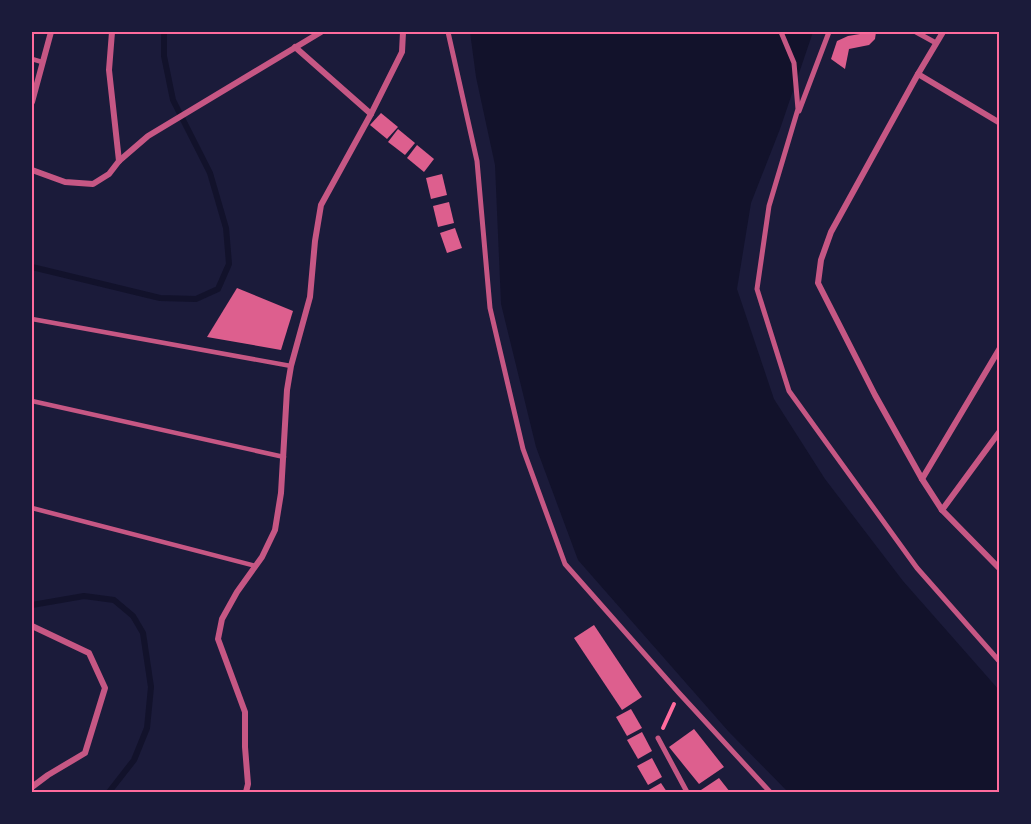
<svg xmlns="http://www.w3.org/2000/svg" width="1031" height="824" font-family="'Work Sans',sans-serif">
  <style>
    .water { fill: #12122b }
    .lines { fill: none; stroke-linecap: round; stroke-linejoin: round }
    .stream { stroke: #12122b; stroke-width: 6 }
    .building { fill: #dd5f8e }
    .path { stroke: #ff6b9d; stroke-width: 4 }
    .service { stroke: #c65784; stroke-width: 4.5 }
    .pedestrian { stroke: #c65784; stroke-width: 5 }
    .minor { stroke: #c65784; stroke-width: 6 }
    .neatline { fill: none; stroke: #ff6b9d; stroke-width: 2 }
  </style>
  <rect width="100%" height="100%" fill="#1b1b3a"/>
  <!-- water -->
  <polygon class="water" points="470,32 813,32 780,129 751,203 737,289 774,399 825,479 903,581 999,690 999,792 788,792 729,732 578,560 536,447 501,304 495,165 476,77"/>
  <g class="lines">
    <!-- stream -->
    <g class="stream">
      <polyline points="32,267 160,298 196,299 218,289 229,264 226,228 210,173 173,100 164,56 164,32"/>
      <polyline points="32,605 84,596 114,600 133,616 143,633 151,687 147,728 134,760 109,792"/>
    </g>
  </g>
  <!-- building -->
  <g class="building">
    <polygon points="860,32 876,32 875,39 869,45 849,49 845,69 831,59 837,41 848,36 860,34"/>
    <polygon points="381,113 398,127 387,139 370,125"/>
    <polygon points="398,129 415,143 405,155 388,142"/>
    <polygon points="417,145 434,159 424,172 407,158"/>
    <polygon points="442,174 447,195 431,199 426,178"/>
    <polygon points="449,202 454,223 438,227 433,206"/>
    <polygon points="455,228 462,248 447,253 440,233"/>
    <polygon points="237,288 293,311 281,350 207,337"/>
    <polygon points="594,625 642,697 622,710 574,638"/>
    <polygon points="631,709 642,728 627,736 616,717"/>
    <polygon points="694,729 724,767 699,784 669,747"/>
    <polygon points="642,732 652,751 638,759 627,740"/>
    <polygon points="652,758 662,777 648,785 637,766"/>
    <polygon points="719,778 730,792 698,792"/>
    <polygon points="661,783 667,792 648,792 647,791"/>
  </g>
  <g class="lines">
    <!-- path -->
    <polyline class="path" points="663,728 674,704"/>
    <!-- service -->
    <g class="service">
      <polyline points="32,59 42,62"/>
      <polyline points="32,319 291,366"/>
      <polyline points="32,401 284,457"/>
      <polyline points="32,508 256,566"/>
    </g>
    <!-- pedestrian -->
    <g class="pedestrian">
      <polyline points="448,32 477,161 490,308 523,449 565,564 679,693 770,792"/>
      <polyline points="781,32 794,63 798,109 769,206 757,289 789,391 917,568 1000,662"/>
      <polyline points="916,32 936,43"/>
      <polyline points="799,111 829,32"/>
      <polyline points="658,738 687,792"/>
    </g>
    <!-- minor -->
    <g class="minor">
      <polyline points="112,32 109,70 119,161"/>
      <polyline points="943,32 918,74 831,232 821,260 818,283 875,395 922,479 942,510 1000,569"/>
      <polyline points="295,47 371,114"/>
      <polyline points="918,74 1000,123"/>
      <polyline points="32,102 51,32"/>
      <polyline points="32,170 65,182 93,184 109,174 119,161 148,136 321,32"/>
      <polyline points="922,479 1000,348"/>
      <polyline points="942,510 1000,431"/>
      <polyline points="32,626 89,653 105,688 85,753 48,775 32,787"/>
      <polyline points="246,792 248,784 245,747 245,712 218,639 222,619 237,592 262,557 275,530 281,493 287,390 291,366 310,297 315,241 321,205 371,114 402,52 403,32"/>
    </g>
  </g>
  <!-- border -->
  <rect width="1031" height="824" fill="none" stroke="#1b1b3a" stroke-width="66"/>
  <rect x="33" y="33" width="965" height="758" class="neatline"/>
</svg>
